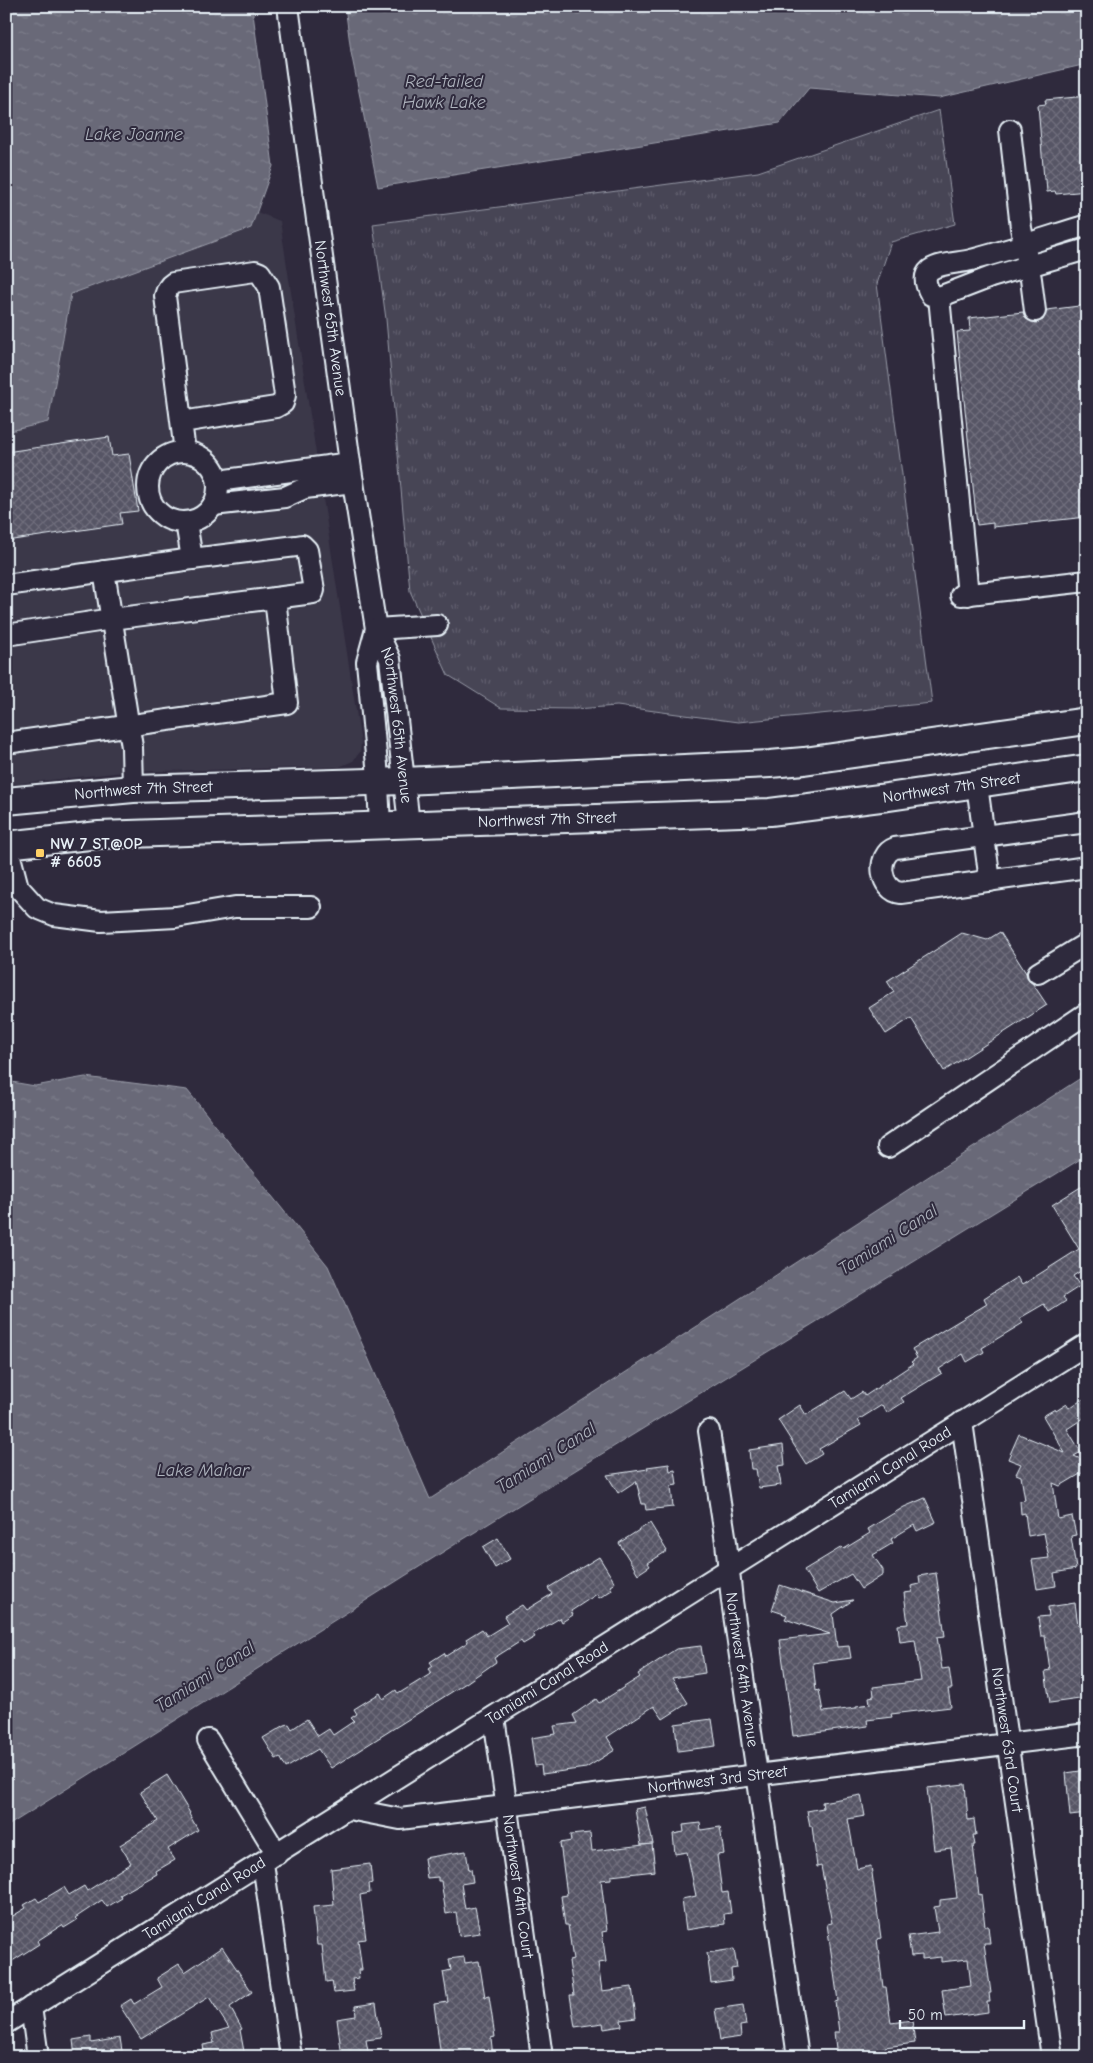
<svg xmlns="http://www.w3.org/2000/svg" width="1093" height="2063" font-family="'Comic Neue',sans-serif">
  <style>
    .built { fill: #3b3749 }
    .grass { fill: url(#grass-tufts); stroke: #979aa6 }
    .water { fill: url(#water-ripples); stroke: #9c9fab }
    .building { fill: url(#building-cross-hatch); stroke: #e8f1f8 }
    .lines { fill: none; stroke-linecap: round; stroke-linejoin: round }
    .minor-casing { stroke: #e8f1f8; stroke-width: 24 }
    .major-casing { stroke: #e8f1f8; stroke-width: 30 }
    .minor { stroke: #2f2a3d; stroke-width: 20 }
    .major { stroke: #2f2a3d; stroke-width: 26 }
    .poi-dot { fill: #ffd166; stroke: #2f2a3d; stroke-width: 2 }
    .labels { text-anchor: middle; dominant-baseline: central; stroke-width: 4; stroke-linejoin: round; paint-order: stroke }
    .street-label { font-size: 16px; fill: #e8f1f8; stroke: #2f2a3d }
    .poi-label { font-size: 16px; font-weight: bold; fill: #e8f1f8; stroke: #2f2a3d; text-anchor: start }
    .water-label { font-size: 18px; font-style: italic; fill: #afb4be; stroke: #2f2a3d }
  </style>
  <defs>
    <pattern id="grass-tufts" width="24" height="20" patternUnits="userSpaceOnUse" patternTransform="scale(1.25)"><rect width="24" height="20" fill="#464455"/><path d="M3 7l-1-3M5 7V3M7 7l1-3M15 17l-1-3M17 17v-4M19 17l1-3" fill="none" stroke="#615f6e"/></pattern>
    <pattern id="water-ripples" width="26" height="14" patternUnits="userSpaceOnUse" patternTransform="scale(1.25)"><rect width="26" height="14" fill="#696978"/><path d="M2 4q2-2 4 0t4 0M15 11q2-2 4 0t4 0" fill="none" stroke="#7e7f8c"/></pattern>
    <pattern id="building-cross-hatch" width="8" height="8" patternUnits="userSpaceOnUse" patternTransform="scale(1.25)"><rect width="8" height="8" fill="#575565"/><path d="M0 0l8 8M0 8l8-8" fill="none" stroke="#6f6e7c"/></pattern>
  </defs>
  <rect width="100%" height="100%" fill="#2f2a3d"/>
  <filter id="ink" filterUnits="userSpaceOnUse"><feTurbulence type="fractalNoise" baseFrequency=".02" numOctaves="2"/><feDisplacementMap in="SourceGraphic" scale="10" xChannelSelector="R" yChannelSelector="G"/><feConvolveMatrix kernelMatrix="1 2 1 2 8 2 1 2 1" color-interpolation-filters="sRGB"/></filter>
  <g filter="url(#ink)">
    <!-- built -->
    <polygon class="built" points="257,212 280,221 361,743 360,752 353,761 339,767 123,772 6,785 6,432 48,422 71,294 251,228"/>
    <!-- grass -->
    <polygon class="grass" points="939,110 955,224 891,242 877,284 932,703 738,722 617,706 575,709 501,708 448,675 410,591 386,319 373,224 758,172"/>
    <!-- water -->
    <g class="water">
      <polygon points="6,6 252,6 273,166 251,228 71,294 48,422 6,432"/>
      <polygon points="345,6 1087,6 1087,64 939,98 809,88 780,123 378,187 351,52"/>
      <polygon points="1087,1074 1087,1155 454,1545 6,1827 6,1081 35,1086 85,1077 187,1090 328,1266 430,1499"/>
    </g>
    <!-- building -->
    <g class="building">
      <polygon points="1087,96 1087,191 1056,194 1055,191 1047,192 1046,179 1044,179 1038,105 1046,104 1045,100"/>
      <polygon points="1087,305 1087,517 993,527 993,523 977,525 957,332 970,331 969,318 1023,312 1026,319 1036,323 1043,320 1047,310"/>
      <polygon points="109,437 112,456 129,454 138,511 120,513 122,524 6,541 6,452"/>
      <polygon points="1000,932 1026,973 1028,980 1033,984 1047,1005 944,1071 911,1018 886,1034 869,1008 894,992 887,981 962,933 987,940"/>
      <polygon points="1087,1183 1087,1267 1073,1276 1080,1286 1063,1297 1066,1301 1049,1312 1044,1304 1020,1318 1023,1323 982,1348 984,1352 967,1362 963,1354 939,1369 942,1373 901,1398 904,1402 887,1413 882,1405 858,1420 861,1425 819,1449 822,1454 806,1464 778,1420 800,1405 806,1415 845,1391 851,1399 862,1392 865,1396 913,1364 911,1362 917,1358 912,1349 987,1304 984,1298 1017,1277 1022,1285 1079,1249 1052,1205"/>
      <polygon points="1087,1397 1087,1416 1067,1429 1081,1452 1074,1456 1085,1461 1087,1470 1060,1486 1053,1483 1058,1519 1072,1516 1076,1535 1071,1536 1076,1569 1054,1573 1056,1586 1037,1589 1032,1560 1049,1558 1044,1533 1028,1536 1025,1513 1021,1514 1020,1501 1025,1500 1021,1476 1016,1474 1021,1464 1008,1459 1019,1434 1065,1453 1043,1416 1055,1409 1056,1411 1067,1404 1069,1408"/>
      <polygon points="783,1445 785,1465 778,1466 781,1485 759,1488 756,1469 751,1469 749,1450"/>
      <polygon points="669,1464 670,1471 675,1470 677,1485 671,1486 673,1507 646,1510 645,1504 642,1504 636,1481 618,1493 607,1475 648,1469 647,1467"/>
      <polygon points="925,1498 936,1522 917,1531 914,1525 891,1539 893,1543 873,1555 883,1570 883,1575 861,1589 851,1574 818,1593 804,1570 842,1547 844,1549 870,1533 868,1529 904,1507"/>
      <polygon points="650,1523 667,1551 648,1563 650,1566 638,1574 619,1543"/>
      <polygon points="498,1538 510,1559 495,1568 483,1547"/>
      <polygon points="599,1557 615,1583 610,1586 612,1590 599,1598 597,1594 571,1611 573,1615 562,1622 560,1618 533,1634 535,1637 523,1644 521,1641 494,1658 496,1662 466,1683 331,1768 318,1749 286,1768 280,1757 276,1759 263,1738 285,1725 289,1724 292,1729 307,1719 318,1736 329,1729 333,1735 354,1721 351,1718 357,1714 354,1709 380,1693 383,1699 396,1690 398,1694 432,1673 429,1669 433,1666 430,1662 444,1653 446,1656 468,1642 466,1639 482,1629 487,1636 508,1623 504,1616 522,1605 526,1610 552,1594 548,1588"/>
      <polygon points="936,1573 945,1636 937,1637 942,1669 949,1668 952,1689 948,1689 951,1707 891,1714 892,1717 867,1720 868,1726 793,1736 780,1640 830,1634 785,1619 787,1615 772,1610 780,1585 835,1603 853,1600 833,1614 837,1647 849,1646 851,1658 813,1663 816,1691 819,1690 823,1712 856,1708 856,1706 870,1704 869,1697 874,1696 873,1687 921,1681 915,1640 900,1642 898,1625 908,1624 904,1593 912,1592 911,1586 920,1584 919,1576"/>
      <polygon points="1075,1603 1078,1625 1087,1624 1087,1698 1050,1703 1045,1671 1050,1670 1045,1636 1041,1636 1038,1617 1049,1616 1048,1607"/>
      <polygon points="701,1646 705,1673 672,1678 688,1703 663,1719 654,1706 607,1737 615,1750 586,1768 542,1774 541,1765 535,1766 531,1738 556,1734 554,1726 577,1723 573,1715 596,1699 599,1703 640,1677 638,1674 676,1649"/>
      <polygon points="712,1719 716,1746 678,1751 675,1724"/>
      <polygon points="1087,1770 1087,1814 1070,1816 1066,1773"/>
      <polygon points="167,1775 190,1813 189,1814 198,1830 168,1849 175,1860 156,1871 157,1874 120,1895 122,1898 107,1907 102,1900 75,1918 77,1920 64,1928 62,1925 37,1941 39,1944 6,1965 6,1920 26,1908 24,1905 36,1898 39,1902 64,1887 69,1895 84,1886 87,1891 131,1863 120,1845 158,1821 140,1792"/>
      <polygon points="965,1784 968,1820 974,1819 976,1835 973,1835 975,1845 973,1845 979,1895 981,1894 985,1926 988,1926 990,1943 984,1943 991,1993 989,1993 990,2002 987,2002 988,2012 946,2018 942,1990 971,1986 968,1959 941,1962 941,1957 922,1959 922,1955 911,1956 908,1936 938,1932 934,1907 940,1906 940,1900 957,1898 951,1848 934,1850 927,1788"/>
      <polygon points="861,1795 865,1816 848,1819 857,1869 871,1866 881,1938 877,1939 883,1987 886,1987 891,2023 912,2020 915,2043 885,2047 886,2054 837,2057 834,2032 839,2032 835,2002 838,2001 827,1924 832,1923 821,1866 817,1867 812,1826 810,1826 807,1811 823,1808 822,1802"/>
      <polygon points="645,1807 653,1844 641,1845 635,1809"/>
      <polygon points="700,1823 701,1830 720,1827 724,1854 717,1855 722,1893 728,1892 731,1913 724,1914 725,1924 686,1930 682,1899 696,1896 687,1852 675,1854 673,1834 684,1832 683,1825"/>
      <polygon points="590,1833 592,1851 652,1844 655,1871 611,1876 611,1879 601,1880 607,1931 602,1932 606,1962 598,1963 602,1991 632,1987 636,2018 621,2020 622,2026 604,2029 603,2023 575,2027 570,1995 574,1995 569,1961 573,1960 568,1925 565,1925 561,1896 567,1895 560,1843 571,1841 570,1835"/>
      <polygon points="466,1851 469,1870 471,1869 473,1882 461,1884 465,1909 475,1907 480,1933 459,1936 456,1912 446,1914 441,1881 438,1881 438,1877 427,1878 424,1858"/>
      <polygon points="370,1864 372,1883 369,1884 370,1893 360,1895 366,1939 358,1940 362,1970 358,1970 359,1978 352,1979 354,1991 334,1993 332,1981 326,1982 322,1945 317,1945 313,1907 334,1905 331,1869"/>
      <polygon points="222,1947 252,1992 230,2007 242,2029 240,2030 245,2057 205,2057 203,2045 214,2043 212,2033 229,2028 209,1997 141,2039 120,2006 131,1999 134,2004 162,1987 157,1978 179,1964 185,1972"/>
      <polygon points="734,1949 737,1968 731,1969 732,1980 711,1983 707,1953"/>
      <polygon points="464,1957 465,1963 479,1961 485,1997 489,1996 495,2037 491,2038 493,2057 441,2057 434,2004 448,2002 443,1972 451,1970 449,1959"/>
      <polygon points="376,2003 381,2038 366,2040 369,2057 342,2057 337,2019 356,2016 355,2006"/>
      <polygon points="743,2005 746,2025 740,2026 741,2037 720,2040 715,2009"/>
      <polygon points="91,2037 91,2043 120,2038 123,2057 75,2057 73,2040"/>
    </g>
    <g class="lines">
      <!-- minor casing -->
      <g class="minor-casing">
        <g id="minor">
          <path id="s1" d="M288,6L350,463L376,629L390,659L409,824"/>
          <polyline points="1010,130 1021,228 1031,279 1035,311"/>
          <path d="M1087,225C1048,237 1010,250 971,260C959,263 940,263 930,270C922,277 927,288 931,295L939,297L991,277L1087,249"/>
          <polyline points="939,297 968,595"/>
          <path d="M182,422L276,407L283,403L285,395L269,287L260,273L255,271L173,283C168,286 167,290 165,296L185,452"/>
          <circle cx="183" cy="487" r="35"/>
          <polyline points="218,481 350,463"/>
          <polyline points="213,505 285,497 305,488 353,482"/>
          <polyline points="104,571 132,747 133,789"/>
          <polyline points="6,585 192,559"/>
          <polyline points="961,595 1087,581"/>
          <polyline points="376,629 367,662 377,765 380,825"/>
          <polyline points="376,629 437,625"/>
          <polyline points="6,635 112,619 275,598"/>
          <polyline points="6,743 287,703 275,598 313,593 314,590 307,550 302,545 296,546 192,559 186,522"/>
          <polyline points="977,785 990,881"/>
          <path d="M1087,822L895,848C875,855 880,891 901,893L1087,867"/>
          <polyline points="7,845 18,887 37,908 54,915 101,921 176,917 235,907 311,907"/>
          <polyline points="1038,973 1087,943"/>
          <polyline points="888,1147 1087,1013"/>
          <path id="s2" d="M962,1422L1052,2057"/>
          <path id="s3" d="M709,1431L726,1542L732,1601L798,2057"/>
          <path id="s4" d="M494,1717L542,2057"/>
          <polyline points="208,1740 277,1854"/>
          <path id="s5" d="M349,1809L400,1819L1087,1734"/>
          <polyline points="263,1863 291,2057"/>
          <polyline points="31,2007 38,2057"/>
          <path id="s6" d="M6,2023L1087,1344"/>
        </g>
      </g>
      <!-- major casing -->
      <g class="major-casing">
        <g id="major">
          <path id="s7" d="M6,801L133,789L404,781L770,764L804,761L1087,721"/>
          <path id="s8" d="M6,845L99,835L770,812L888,797L1087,768"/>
        </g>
      </g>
      <!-- minor -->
      <use href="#minor" class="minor"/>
      <!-- major -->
      <use href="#major" class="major"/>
    </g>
  </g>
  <!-- markers -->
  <rect class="poi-dot" x="35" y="848" width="10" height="10" rx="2.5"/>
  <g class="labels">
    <!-- street labels -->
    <g class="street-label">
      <text stroke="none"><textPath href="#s1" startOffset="315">Northwest 65th Avenue</textPath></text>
      <text stroke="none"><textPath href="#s1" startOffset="729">Northwest 65th Avenue</textPath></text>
      <text stroke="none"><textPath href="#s8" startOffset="948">Northwest 7th Street</textPath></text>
      <text stroke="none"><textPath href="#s7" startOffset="138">Northwest 7th Street</textPath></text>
      <text stroke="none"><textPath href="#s8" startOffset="542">Northwest 7th Street</textPath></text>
      <text stroke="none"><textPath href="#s6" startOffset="1044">Tamiami Canal Road</textPath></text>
      <text stroke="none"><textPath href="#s3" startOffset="241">Northwest 64th Avenue</textPath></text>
      <text stroke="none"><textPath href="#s6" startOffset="639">Tamiami Canal Road</textPath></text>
      <text stroke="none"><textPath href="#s2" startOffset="321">Northwest 63rd Court</textPath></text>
      <text stroke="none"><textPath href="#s5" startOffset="372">Northwest 3rd Street</textPath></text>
      <text stroke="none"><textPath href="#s4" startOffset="171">Northwest 64th Court</textPath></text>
      <text stroke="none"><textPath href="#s6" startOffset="234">Tamiami Canal Road</textPath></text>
    </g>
    <!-- poi labels -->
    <g class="poi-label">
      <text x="50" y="844">NW 7 ST@OP<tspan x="50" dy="18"># 6605</tspan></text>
    </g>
    <!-- water labels -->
    <g class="water-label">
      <text x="444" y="81">Red-tailed<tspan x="444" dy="21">Hawk Lake</tspan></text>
      <text x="134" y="134">Lake Joanne</text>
      <text transform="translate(888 1240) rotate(-33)">Tamiami Canal</text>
      <text transform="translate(546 1458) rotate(-33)">Tamiami Canal</text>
      <text x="203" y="1470">Lake Mahar</text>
      <text transform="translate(205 1677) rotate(-33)">Tamiami Canal</text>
    </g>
  </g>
  <!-- margin -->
  <rect width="1093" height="2063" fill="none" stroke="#2f2a3d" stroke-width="25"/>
  <rect x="12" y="12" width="1068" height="2038" fill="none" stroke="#e8f1f8" stroke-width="2" filter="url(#ink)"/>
  <!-- scale -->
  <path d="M900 2020v8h124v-8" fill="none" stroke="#e8f1f8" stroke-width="2.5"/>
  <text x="908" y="2020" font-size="15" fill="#e8f1f8" stroke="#2f2a3d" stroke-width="4" paint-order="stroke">50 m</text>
</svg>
